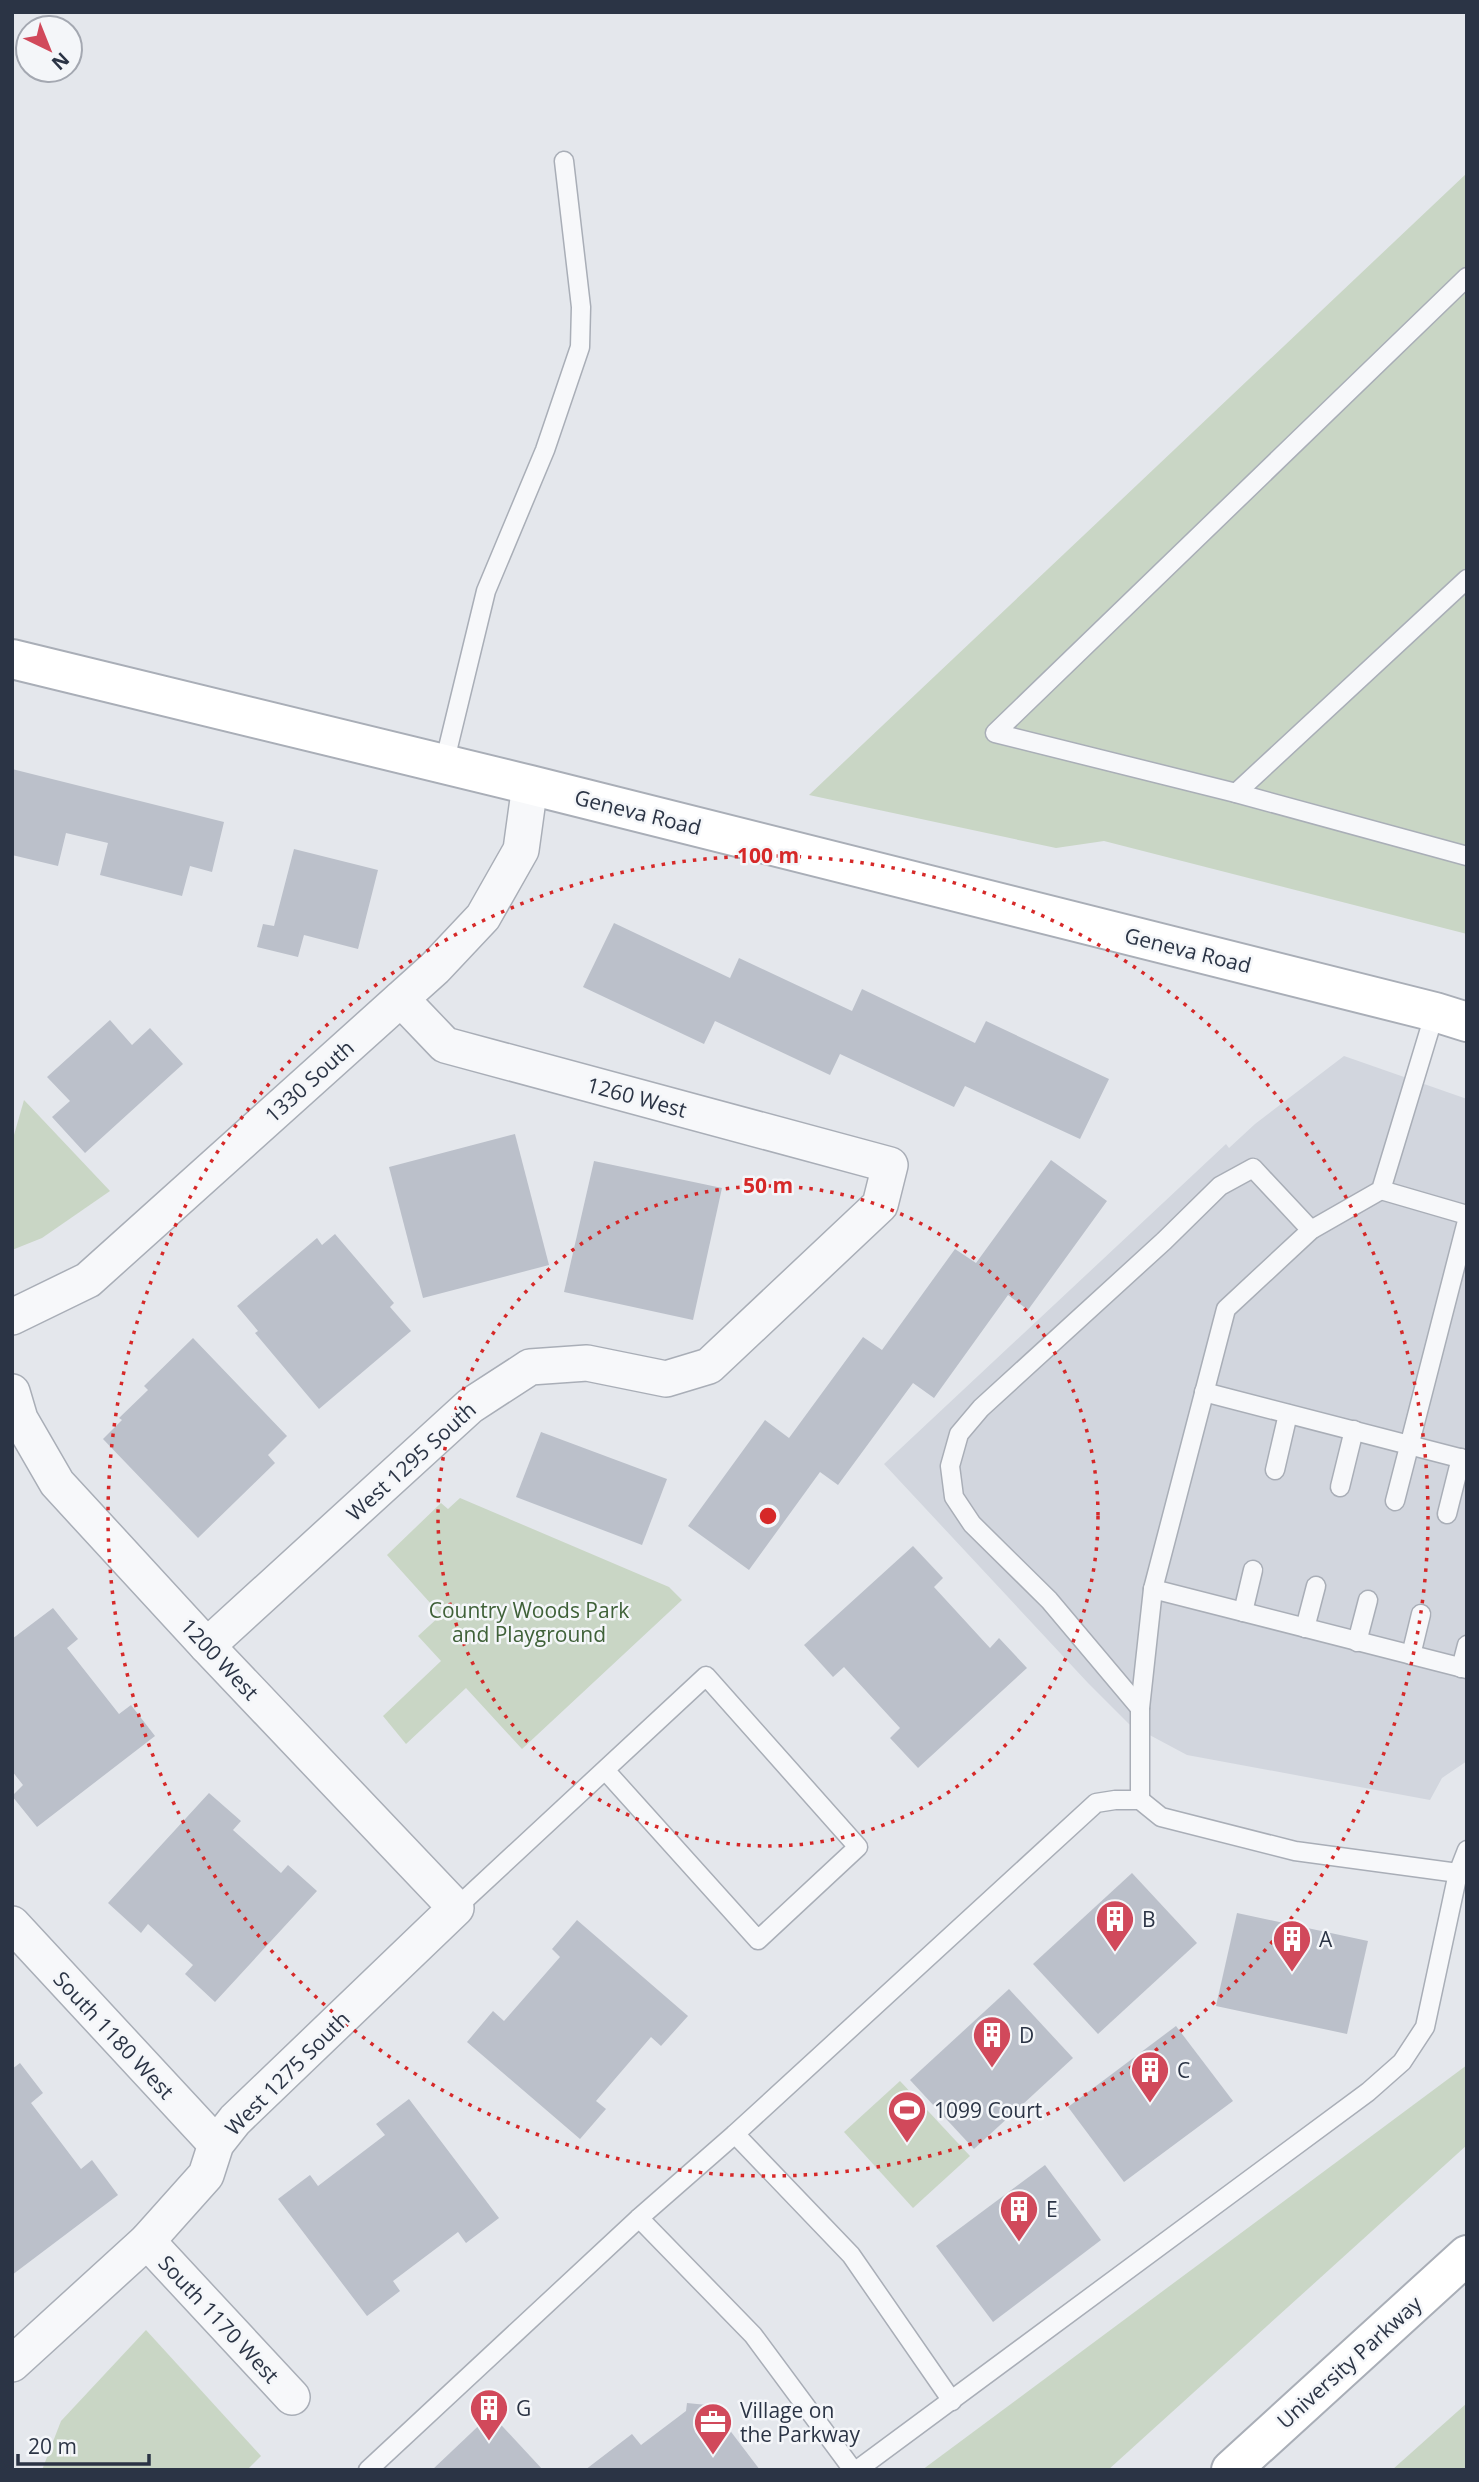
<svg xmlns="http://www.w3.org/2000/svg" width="1479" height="2482" font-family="'Open Sans',sans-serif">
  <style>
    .built { fill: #d2d6de }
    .green { fill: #c9d6c5 }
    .building { fill: #bbc0ca }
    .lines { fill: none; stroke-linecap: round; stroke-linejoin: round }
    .service-casing { stroke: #a9aeb7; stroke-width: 21 }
    .minor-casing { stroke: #a9aeb7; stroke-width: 38 }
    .secondary-casing { stroke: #a9aeb7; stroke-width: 42 }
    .service { stroke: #f7f8fa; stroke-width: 18 }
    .minor { stroke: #f7f8fa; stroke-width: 35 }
    .secondary { stroke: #fff; stroke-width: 38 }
    .ring { fill: none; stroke: #d62828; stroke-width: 3.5; stroke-dasharray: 3.5 7 }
    .labels { text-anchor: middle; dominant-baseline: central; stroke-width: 5; stroke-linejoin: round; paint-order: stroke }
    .street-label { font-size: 21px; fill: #2b3445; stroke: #f4f6f9 }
    .park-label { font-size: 21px; fill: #3f6138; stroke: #f4f6f9 }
    .poi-label { font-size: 21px; fill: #2b3445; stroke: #f4f6f9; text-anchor: start }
    .centre { fill: #d62828; stroke: #f4f6f9; stroke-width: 3.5 }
    .ring-label { font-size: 21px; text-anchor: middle; font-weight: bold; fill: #d62828; stroke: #f4f6f9; stroke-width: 5; stroke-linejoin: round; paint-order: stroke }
  </style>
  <rect width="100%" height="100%" fill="#e4e7ec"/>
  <!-- built -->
  <polygon class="built" points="1344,1056 1467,1099 1467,1761 1442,1778 1430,1800 1187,1755 1129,1724 1088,1683 884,1464 1226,1144 1229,1148 1255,1124"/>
  <!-- green -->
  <g class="green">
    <polygon points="1467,173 1467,934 1104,841 1056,848 809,795"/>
    <polygon points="24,1100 110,1191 42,1238 12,1250 12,1142"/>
    <polygon points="460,1498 669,1587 682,1600 522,1749 466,1688 406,1744 383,1716 441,1661 418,1636 441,1615 387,1555 441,1503 448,1509"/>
    <polygon points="1467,2065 1467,2145 1108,2470 922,2470"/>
    <polygon points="900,2081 970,2156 913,2208 844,2132"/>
    <polygon points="146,2330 261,2456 247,2470 42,2470 61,2421"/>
    <polygon points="1467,2403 1467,2470 1392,2470"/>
  </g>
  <!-- building -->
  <g class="building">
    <polygon points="12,769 224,822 212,872 190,866 182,896 100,875 108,843 66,833 58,866 12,855"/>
    <polygon points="294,849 378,870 358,949 304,935 298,957 257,947 263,924 274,926"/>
    <polygon points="614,923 730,978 739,958 852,1011 862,989 975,1043 986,1021 1109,1079 1080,1139 965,1086 954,1107 840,1054 830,1075 715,1021 704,1044 583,987"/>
    <polygon points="110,1020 132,1045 150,1028 183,1064 85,1153 52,1117 70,1101 47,1077"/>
    <polygon points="515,1134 549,1265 423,1298 389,1167"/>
    <polygon points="1051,1160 1107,1201 1028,1310 1008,1295 934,1398 913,1383 838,1485 820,1472 749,1570 688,1526 765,1420 789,1438 863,1337 882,1350 955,1249 976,1263"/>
    <polygon points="594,1161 722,1188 693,1320 564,1292"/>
    <polygon points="335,1234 394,1303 390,1307 411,1331 319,1409 255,1333 258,1331 237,1306 317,1238 322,1245"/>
    <polygon points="193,1338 287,1436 268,1455 275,1463 198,1538 103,1439 122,1420 119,1418 148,1390 144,1386"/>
    <polygon points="541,1432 667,1479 642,1545 516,1497"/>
    <polygon points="913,1546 943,1578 934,1587 990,1648 999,1638 1027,1668 918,1768 890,1738 900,1728 844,1667 833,1677 804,1645"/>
    <polygon points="53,1608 78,1639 67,1648 119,1714 131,1705 155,1736 37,1827 12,1796 23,1785 12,1771 12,1639"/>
    <polygon points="209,1793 241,1821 233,1830 281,1873 288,1865 317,1891 215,2002 185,1974 193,1965 148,1924 141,1933 108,1903"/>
    <polygon points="1132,1873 1197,1943 1098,2034 1033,1964"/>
    <polygon points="1237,1913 1368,1941 1347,2034 1216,2006"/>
    <polygon points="577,1920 688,2016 661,2046 651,2037 596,2101 606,2109 580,2139 467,2042 493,2011 504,2021 560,1957 552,1949"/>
    <polygon points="1009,1989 1073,2058 974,2149 910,2080"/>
    <polygon points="1176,2026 1233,2101 1124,2182 1068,2107"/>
    <polygon points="20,2063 43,2093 31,2103 81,2169 92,2160 118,2195 12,2275 12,2069"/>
    <polygon points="409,2099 499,2218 466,2243 458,2232 393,2281 400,2291 367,2316 278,2199 310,2175 318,2186 385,2135 376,2124"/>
    <polygon points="1045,2165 1101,2240 993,2322 936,2246"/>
    <polygon points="687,2403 717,2406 716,2412 760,2470 585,2470 632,2434 641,2445 686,2411"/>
    <polygon points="491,2414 543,2470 432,2470"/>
  </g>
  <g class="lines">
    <!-- service casing -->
    <g class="service-casing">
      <g id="service">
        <polyline points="1467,277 995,733 1236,793 1467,856"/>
        <polyline points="444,764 486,591 545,450 580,347 581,307 564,161"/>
        <polyline points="1236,793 1467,579"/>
        <polyline points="1381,1190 1467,1215"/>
        <polyline points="1204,1392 1467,1460"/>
        <polyline points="1275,1470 1288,1414"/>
        <polyline points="1340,1487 1354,1430"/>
        <polyline points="1395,1501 1467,1221"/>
        <polyline points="1447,1514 1461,1458"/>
        <polyline points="1153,1589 1467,1669"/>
        <polyline points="1243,1612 1253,1570"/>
        <polyline points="1305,1628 1316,1586"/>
        <polyline points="1357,1642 1368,1600"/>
        <polyline points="1411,1655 1421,1614"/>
        <polyline points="1461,1668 1467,1645"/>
        <polyline points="1140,1708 1049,1600 972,1524 954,1497 950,1466 959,1434 981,1408 1164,1241 1220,1186 1253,1168 1311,1230"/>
        <polyline points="1140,1800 1140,1708 1153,1589 1226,1309 1311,1230 1381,1190 1435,1012"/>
        <polyline points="456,1908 706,1676 858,1847 758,1940 605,1770"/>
        <polyline points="735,2134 851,2255 952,2401"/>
        <polyline points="639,2218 753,2335 853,2470"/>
        <polyline points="368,2470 639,2218 735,2134 1096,1803 1115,1800 1140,1800 1161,1817 1295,1851 1458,1873"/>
        <polyline points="857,2470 1368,2092 1402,2062 1425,2027 1458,1873 1467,1850"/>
      </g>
    </g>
    <!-- minor casing -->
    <g class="minor-casing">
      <g id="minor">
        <polyline points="12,1317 88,1280 435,968 483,917 521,850 530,785"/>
        <polyline points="12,1392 20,1419 57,1483 207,1646 456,1908 235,2120 216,2144 206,2175 147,2241 12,2364"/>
        <polyline points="207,1646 470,1406 530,1367 587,1363 666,1379 709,1366 880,1205 890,1165 445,1045 401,999"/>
        <polyline points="12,1924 216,2144"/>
        <polyline points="147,2241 292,2397"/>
      </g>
    </g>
    <!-- secondary casing -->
    <g class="secondary-casing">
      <g id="secondary">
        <polyline points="12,659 530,785 1435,1012 1467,1022"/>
        <polyline points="1231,2470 1467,2255"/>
      </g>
    </g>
    <!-- service -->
    <use href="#service" class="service"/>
    <!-- minor -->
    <use href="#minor" class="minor"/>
    <!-- secondary -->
    <use href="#secondary" class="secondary"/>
  </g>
  <!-- distance rings -->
  <g class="ring">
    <circle cx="768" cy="1516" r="330"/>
    <circle cx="768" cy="1516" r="660"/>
  </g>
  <!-- icons -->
  <defs>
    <g id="building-pin" transform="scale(2.0125)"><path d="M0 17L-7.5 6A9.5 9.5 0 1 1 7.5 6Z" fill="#d1495b" stroke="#f4f6f9"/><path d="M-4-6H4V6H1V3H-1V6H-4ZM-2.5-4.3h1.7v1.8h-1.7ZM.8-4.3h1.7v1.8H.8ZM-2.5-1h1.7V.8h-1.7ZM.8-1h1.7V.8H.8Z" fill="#fff"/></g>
    <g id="stadium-pin" transform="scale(2.0125)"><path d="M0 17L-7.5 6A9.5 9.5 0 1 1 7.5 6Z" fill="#d1495b" stroke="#f4f6f9"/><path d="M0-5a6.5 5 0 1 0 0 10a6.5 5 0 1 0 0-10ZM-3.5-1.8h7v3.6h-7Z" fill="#fff"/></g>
    <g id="office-pin" transform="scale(2.0125)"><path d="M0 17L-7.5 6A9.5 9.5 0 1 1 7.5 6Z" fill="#d1495b" stroke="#f4f6f9"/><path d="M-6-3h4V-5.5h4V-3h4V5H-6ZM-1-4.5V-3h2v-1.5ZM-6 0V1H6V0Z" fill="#fff"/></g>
  </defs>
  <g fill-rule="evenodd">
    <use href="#building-pin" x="1115" y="1919"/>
    <use href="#building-pin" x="1292" y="1939"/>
    <use href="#building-pin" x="992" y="2035"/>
    <use href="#building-pin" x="1150" y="2070"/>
    <use href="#stadium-pin" x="907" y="2110"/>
    <use href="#building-pin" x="1019" y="2209"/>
    <use href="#building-pin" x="489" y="2408"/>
    <use href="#office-pin" x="713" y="2422"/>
  </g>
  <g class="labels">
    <!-- street labels -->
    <g class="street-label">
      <text transform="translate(638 812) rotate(14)">Geneva Road</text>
      <text transform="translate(1188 950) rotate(14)">Geneva Road</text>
      <text transform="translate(309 1081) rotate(-42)">1330 South</text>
      <text transform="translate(637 1097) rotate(15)">1260 West</text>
      <text transform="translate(411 1461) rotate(-42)">West 1295 South</text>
      <text transform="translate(220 1659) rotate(47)">1200 West</text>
      <text transform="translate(114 2035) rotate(47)">South 1180 West</text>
      <text transform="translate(287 2073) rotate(-45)">West 1275 South</text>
      <text transform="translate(219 2319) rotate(47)">South 1170 West</text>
      <text transform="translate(1349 2362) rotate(-42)">University Parkway</text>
    </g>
    <!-- park labels -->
    <g class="park-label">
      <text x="529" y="1610">Country Woods Park<tspan x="529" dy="24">and Playground</tspan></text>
    </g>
    <!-- poi labels -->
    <g class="poi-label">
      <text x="1142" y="1919">B</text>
      <text x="1319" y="1939">A</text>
      <text x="1019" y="2035">D</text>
      <text x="1177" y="2070">C</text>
      <text x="934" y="2110">1099 Court</text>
      <text x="1046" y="2209">E</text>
      <text x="516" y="2408">G</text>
      <text x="740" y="2410">Village on<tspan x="740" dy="24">the Parkway</tspan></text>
    </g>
  </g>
  <circle cx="768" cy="1516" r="10" class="centre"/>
  <g class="ring-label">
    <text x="768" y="863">100 m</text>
    <text x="768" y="1193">50 m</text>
  </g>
  <!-- border -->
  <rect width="1479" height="2482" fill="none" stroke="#2b3445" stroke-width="28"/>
  <!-- north arrow -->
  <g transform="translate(49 49) rotate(137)"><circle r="33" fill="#f4f6f9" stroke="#a4a8b1" stroke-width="2"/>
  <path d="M0-5L12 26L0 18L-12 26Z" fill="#d1495b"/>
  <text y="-10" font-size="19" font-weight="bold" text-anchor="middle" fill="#2b3445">N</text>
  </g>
  <!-- scale -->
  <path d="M18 2454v10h131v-10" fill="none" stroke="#2b3445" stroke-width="3.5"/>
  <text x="28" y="2454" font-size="21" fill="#2b3445" stroke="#f4f6f9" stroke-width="5" paint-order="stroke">20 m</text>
</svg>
